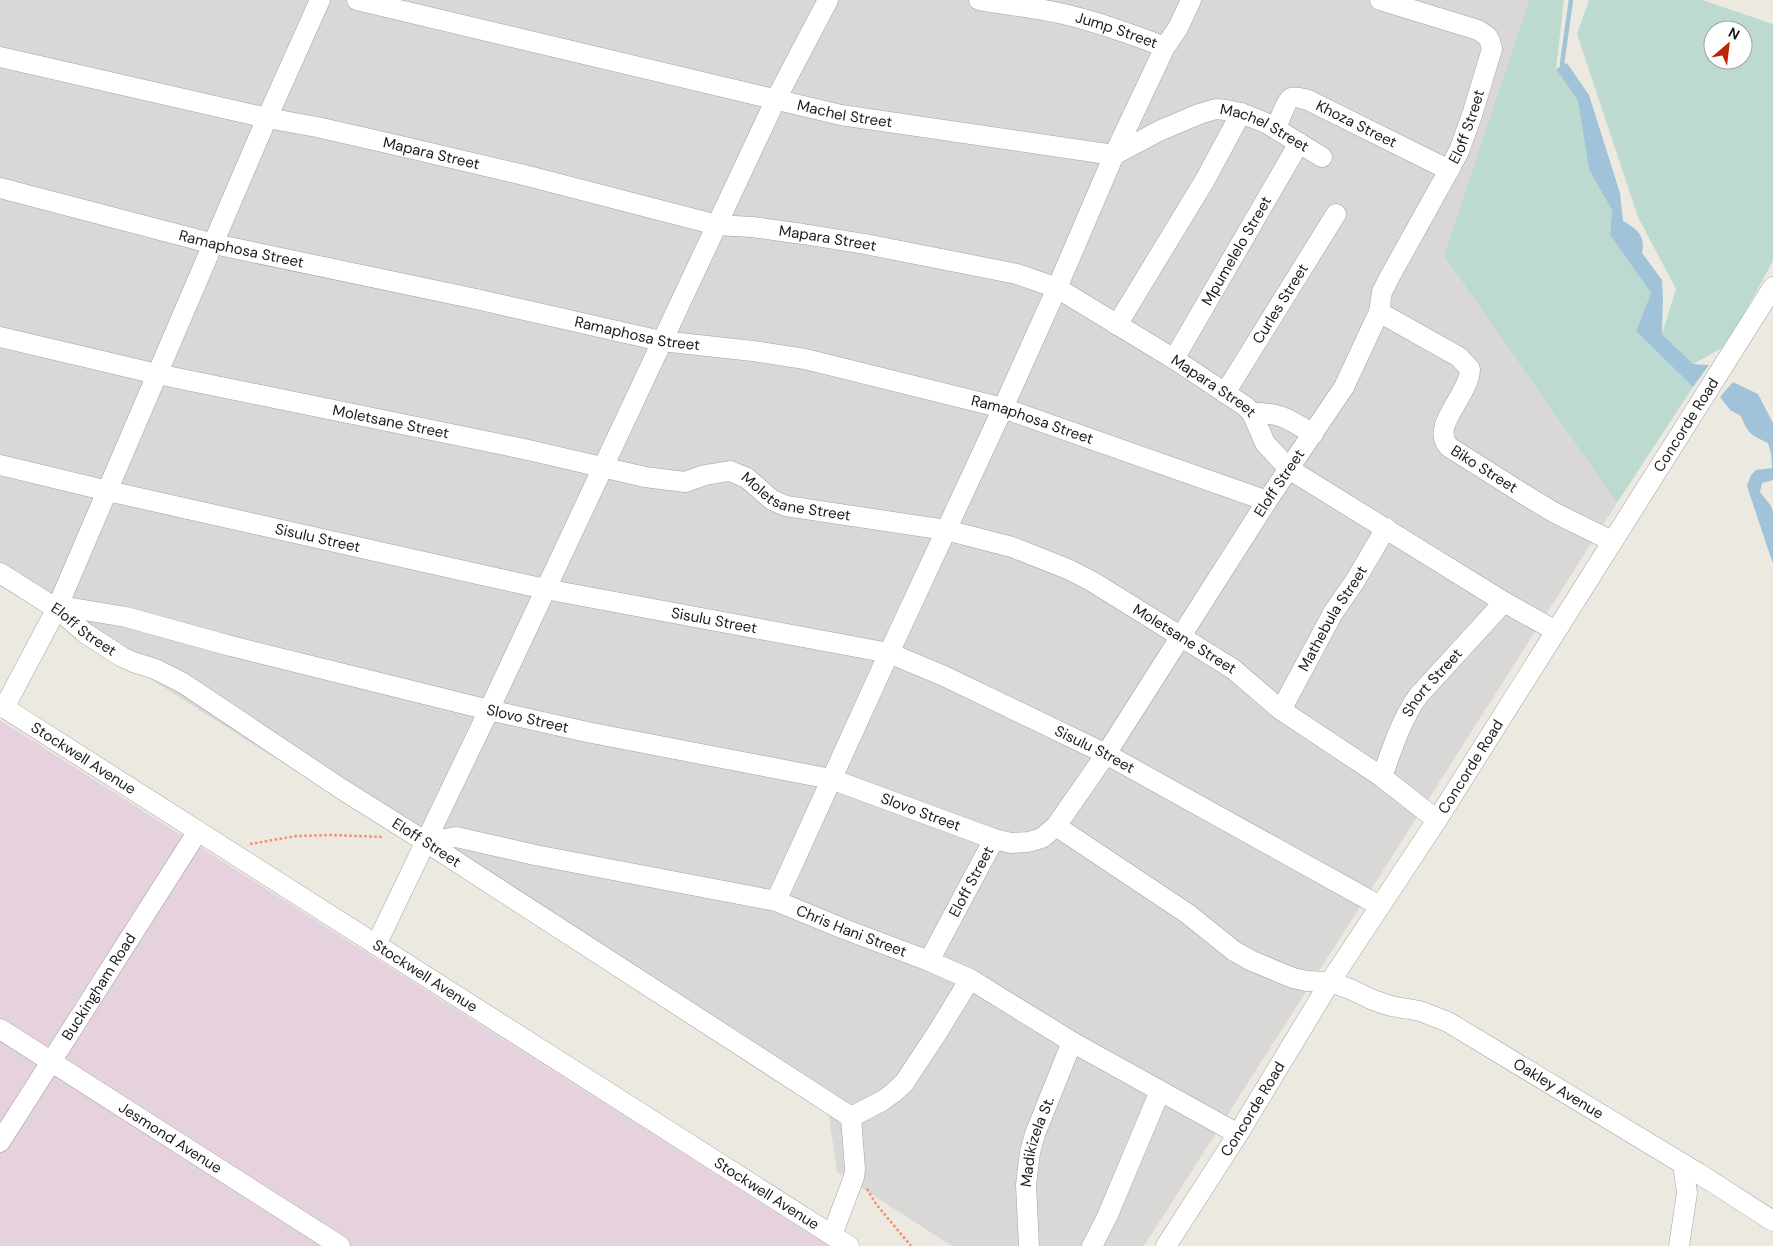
<svg xmlns="http://www.w3.org/2000/svg" width="1773" height="1246" font-family="'DM Sans',sans-serif">
  <style>
    .residential { fill: #d9d8d7 }
    .industrial { fill: #e5d2de }
    .wetland { fill: #bddad1; fill-rule: evenodd }
    .water { fill: #a1c3d9 }
    .lines { fill: none; stroke-linecap: round; stroke-linejoin: round }
    .stream { stroke: #a1c3d9; stroke-width: 4.5 }
    .minor-casing { stroke: #a2a2a2; stroke-width: 21 }
    .path { stroke: #f58d68; stroke-width: 2.5; stroke-dasharray: 2.5 2.5; stroke-linecap: butt }
    .minor { stroke: #fff; stroke-width: 20 }
    .labels { text-anchor: middle; dominant-baseline: central; stroke-width: 5; stroke-linejoin: round; paint-order: stroke }
    .street-label { font-size: 15px; fill: #1b1b1b; stroke: #fff }
  </style>
  <rect width="100%" height="100%" fill="#eceae0"/>
  <!-- residential -->
  <polygon class="residential" points="0,0 1529,0 1444,256 1617,503 1144,1246 952,1246 837,1172 828,1110 0,583"/>
  <!-- industrial -->
  <polygon class="industrial" points="0,720 829,1246 0,1246"/>
  <!-- wetland -->
  <g class="wetland">
    <polygon points="1529,0 1564,0 1556,69 1579,100 1589,170 1612,210 1610,235 1651,293 1636,331 1693,387 1617,503 1444,256"/>
    <path d="M1589,0H1702L1773,24V261L1727,345L1693,364L1662,334L1676,289L1638,217L1577,34ZM1713,30H1743V60H1713Z"/>
  </g>
  <!-- water -->
  <g class="water">
    <path d="M1567,63L1589,95L1620,193L1623,221C1637,229 1646,236 1642,253L1662,280L1663,299L1662,334L1693,364L1709,365L1693,387L1636,331L1651,293L1610,235L1612,210L1589,170L1578,100L1556,69Z"/>
    <path d="M1733,382L1758,394L1773,423V480L1762,483L1760,492L1771,506L1773,512V564L1747,486L1751,475L1756,470L1772,468L1771,453L1768,443C1751,435 1748,434 1741,416L1730,410L1720,397Z"/>
  </g>
  <g class="lines">
    <!-- stream -->
    <polyline class="stream" points="1565,69 1562,64 1571,0"/>
    <!-- minor casing -->
    <g class="minor-casing">
      <g id="minor">
        <path id="s1" d="M357,0L841,115L1114,155L1159,131L1199,114L1216,109L1226,110L1241,113L1266,123L1322,157"/>
        <path id="s2" d="M979,0C1006,5 1033,7 1059,13C1096,21 1131,34 1165,47"/>
        <path id="s3" d="M0,57L267,118L317,127L396,145L524,175L717,225L752,227L803,234L865,244L1017,274L1057,288L1174,359L1245,406L1252,413L1265,443L1289,469L1504,602L1556,631"/>
        <path id="s4" d="M1276,128C1279,122 1286,101 1291,98C1296,96 1303,99 1308,100L1449,170"/>
        <path id="s5" d="M0,188L214,244L476,299L661,341L753,351L805,359L1003,408L1267,501"/>
        <path id="s6" d="M1379,312L1459,357L1470,369C1470,395 1429,426 1449,447L1530,498L1555,513L1612,541"/>
        <polyline points="1117,325 1205,180 1241,113"/>
        <path id="s7" d="M0,337L157,374L524,449L645,477L685,482L705,475L730,471L747,478L772,500L786,506L946,530L1012,547L1070,570L1093,582L1233,669L1281,710L1382,777L1437,820"/>
        <path id="s8" d="M1174,359L1299,143"/>
        <path id="s9" d="M1225,393L1336,214"/>
        <path d="M1252,413C1280,412 1290,420 1313,434"/>
        <path id="s10" d="M0,465L108,491L545,589L889,653L944,676L1106,754L1380,906"/>
        <path id="s11" d="M0,573L60,611L85,633L122,657L133,662L155,669L183,683L340,788L426,842L851,1117"/>
        <path id="s12" d="M57,608H72L126,617L227,645L489,710L587,732L831,779L994,839"/>
        <path id="s13" d="M0,705L849,1246"/>
        <polyline points="4,708 57,608 267,118 320,0"/>
        <path id="s14" d="M1281,710L1333,613L1355,581L1386,528"/>
        <path id="s15" d="M1382,777C1392,749 1401,720 1418,696L1504,602"/>
        <path id="s16" d="M1056,826L1188,914L1234,951L1252,961L1293,978L1307,981L1330,982L1350,989L1373,1000L1391,1006L1420,1011L1448,1022L1698,1173L1773,1221"/>
        <path id="s17" d="M426,842L456,837L535,855L776,901L844,929L929,961L970,979L1072,1042L1238,1134"/>
        <polyline points="776,901 889,653 1003,408 1057,288 1114,155 1165,47 1178,28 1191,0"/>
        <polyline points="376,945 489,710 776,99 828,0"/>
        <path id="s18" d="M929,961L994,839L1011,843L1028,842L1042,838L1056,826L1106,754L1267,501L1344,387L1379,312L1382,292L1389,278L1449,170L1459,151L1472,115L1492,49L1490,41L1487,36L1478,30L1380,0"/>
        <path id="s19" d="M0,1029L340,1246"/>
        <path id="s20" d="M0,1142L198,831"/>
        <polyline points="832,1235 854,1177 855,1169 851,1117 882,1101 893,1093 904,1083 937,1033 970,979"/>
        <path id="s21" d="M1029,1246L1026,1185L1030,1152L1035,1134L1072,1042"/>
        <polyline points="1092,1246 1107,1217 1160,1091"/>
        <path id="s22" d="M1166,1246L1238,1134L1330,982L1437,820L1773,287"/>
        <polyline points="1679,1246 1687,1193 1683,1164"/>
      </g>
    </g>
    <!-- path -->
    <g class="path">
      <polyline points="250,844 296,836 332,835 384,837"/>
      <polyline points="867,1189 876,1204 911,1246"/>
    </g>
    <!-- minor -->
    <use href="#minor" class="minor"/>
  </g>
  <g class="labels">
    <!-- street labels -->
    <g class="street-label">
      <text stroke="none"><textPath href="#s2" startOffset="141">Jump Street</textPath></text>
      <text stroke="none"><textPath href="#s1" startOffset="501">Machel Street</textPath></text>
      <text stroke="none"><textPath href="#s4" startOffset="105">Khoza Street</textPath></text>
      <text stroke="none"><textPath href="#s18" startOffset="1020">Eloff Street</textPath></text>
      <text stroke="none"><textPath href="#s1" startOffset="938">Machel Street</textPath></text>
      <text stroke="none"><textPath href="#s3" startOffset="442">Mapara Street</textPath></text>
      <text stroke="none"><textPath href="#s3" startOffset="848">Mapara Street</textPath></text>
      <text stroke="none"><textPath href="#s5" startOffset="249">Ramaphosa Street</textPath></text>
      <text stroke="none"><textPath href="#s8" startOffset="125">Mpumelelo Street</textPath></text>
      <text stroke="none"><textPath href="#s9" startOffset="105">Curles Street</textPath></text>
      <text stroke="none"><textPath href="#s5" startOffset="654">Ramaphosa Street</textPath></text>
      <text stroke="none"><textPath href="#s3" startOffset="1268">Mapara Street</textPath></text>
      <text stroke="none"><textPath href="#s5" startOffset="1059">Ramaphosa Street</textPath></text>
      <text stroke="none"><textPath href="#s7" startOffset="400">Moletsane Street</textPath></text>
      <text stroke="none"><textPath href="#s22" startOffset="972">Concorde Road</textPath></text>
      <text stroke="none"><textPath href="#s6" startOffset="235">Biko Street</textPath></text>
      <text stroke="none"><textPath href="#s18" startOffset="615">Eloff Street</textPath></text>
      <text stroke="none"><textPath href="#s7" startOffset="820">Moletsane Street</textPath></text>
      <text stroke="none"><textPath href="#s10" startOffset="326">Sisulu Street</textPath></text>
      <text stroke="none"><textPath href="#s14" startOffset="105">Mathebula Street</textPath></text>
      <text stroke="none"><textPath href="#s10" startOffset="731">Sisulu Street</textPath></text>
      <text stroke="none"><textPath href="#s11" startOffset="101">Eloff Street</textPath></text>
      <text stroke="none"><textPath href="#s7" startOffset="1240">Moletsane Street</textPath></text>
      <text stroke="none"><textPath href="#s15" startOffset="108">Short Street</textPath></text>
      <text stroke="none"><textPath href="#s12" startOffset="484">Slovo Street</textPath></text>
      <text stroke="none"><textPath href="#s10" startOffset="1136">Sisulu Street</textPath></text>
      <text stroke="none"><textPath href="#s13" startOffset="99">Stockwell Avenue</textPath></text>
      <text stroke="none"><textPath href="#s22" startOffset="568">Concorde Road</textPath></text>
      <text stroke="none"><textPath href="#s12" startOffset="889">Slovo Street</textPath></text>
      <text stroke="none"><textPath href="#s11" startOffset="506">Eloff Street</textPath></text>
      <text stroke="none"><textPath href="#s18" startOffset="90">Eloff Street</textPath></text>
      <text stroke="none"><textPath href="#s17" startOffset="438">Chris Hani Street</textPath></text>
      <text stroke="none"><textPath href="#s13" startOffset="504">Stockwell Avenue</textPath></text>
      <text stroke="none"><textPath href="#s20" startOffset="184">Buckingham Road</textPath></text>
      <text stroke="none"><textPath href="#s16" startOffset="574">Oakley Avenue</textPath></text>
      <text stroke="none"><textPath href="#s22" startOffset="162">Concorde Road</textPath></text>
      <text stroke="none"><textPath href="#s19" startOffset="202">Jesmond Avenue</textPath></text>
      <text stroke="none"><textPath href="#s21" startOffset="106">Madikizela St.</textPath></text>
      <text stroke="none"><textPath href="#s13" startOffset="909">Stockwell Avenue</textPath></text>
    </g>
  </g>
  <!-- north arrow -->
  <g transform="translate(1728 45) rotate(28)"><circle r="24" fill="#ffffff" stroke="#a4a4a4"/>
  <path d="M0-4L9 19L0 12L-9 19Z" fill="#bf2406"/>
  <text y="-8" font-size="14" font-weight="bold" text-anchor="middle" fill="#1b1b1b">N</text>
  </g>
</svg>
